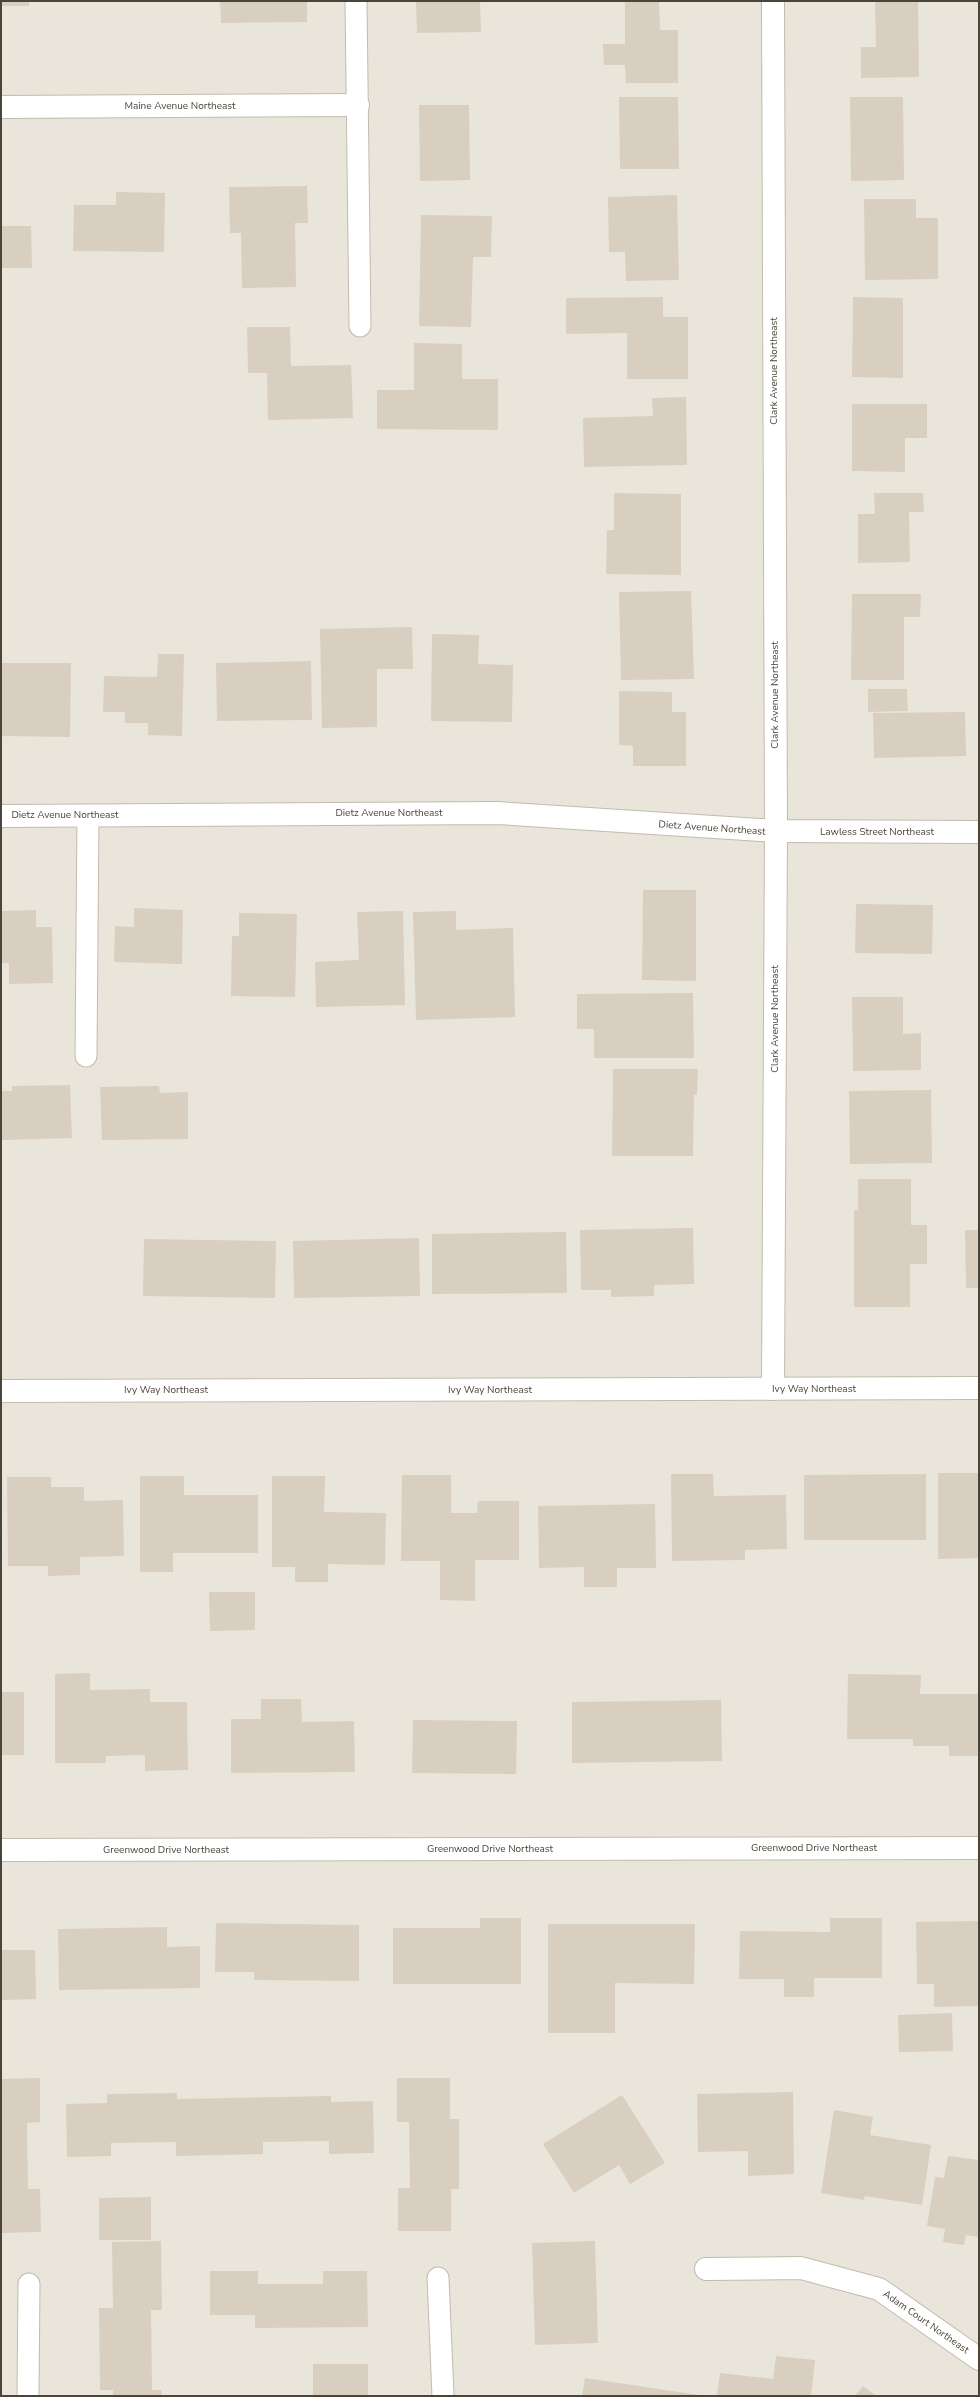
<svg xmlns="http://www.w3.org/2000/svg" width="980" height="2397" font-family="'Nunito Sans',sans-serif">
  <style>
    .residential { fill: #eae5da }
    .building { fill: #d8cfc1 }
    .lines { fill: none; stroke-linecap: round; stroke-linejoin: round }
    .service-casing { stroke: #c2bbae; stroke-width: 23 }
    .minor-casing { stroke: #c2bbae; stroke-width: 24 }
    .service { stroke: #fff; stroke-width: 21 }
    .minor { stroke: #fff; stroke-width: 22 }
    .labels { text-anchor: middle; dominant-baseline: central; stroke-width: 3.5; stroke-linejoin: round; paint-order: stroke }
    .street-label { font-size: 10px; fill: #4b4439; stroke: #fff }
  </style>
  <rect width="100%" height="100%" fill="#f6f3ec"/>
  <!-- residential -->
  <rect class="residential" x="1" y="1" width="978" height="2395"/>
  <!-- building -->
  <g class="building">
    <rect x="1" y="1" width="28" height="5"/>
    <polygon points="220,1 307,1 307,22 221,23"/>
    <polygon points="416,1 480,1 481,32 417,33"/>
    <polygon points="625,1 659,1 660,30 678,30 678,83 626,83 625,65 604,65 603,44 625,44"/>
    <polygon points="875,1 918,1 919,77 861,78 861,47 876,47"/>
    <polygon points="619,97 678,97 679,169 620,169"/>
    <polygon points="850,97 903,97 904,180 851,181"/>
    <polygon points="419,105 469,105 470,180 420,181"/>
    <polygon points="307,186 308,223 295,223 296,287 242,288 241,233 230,233 229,187"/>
    <polygon points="116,192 165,193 164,252 73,251 74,205 116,205"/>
    <polygon points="677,195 679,280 626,281 625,252 609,252 608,197"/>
    <polygon points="864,199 916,199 916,218 938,218 938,279 865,280"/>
    <polygon points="421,215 492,216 491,257 473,257 471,327 419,326"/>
    <polygon points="1,226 31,226 32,268 1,268"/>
    <polygon points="663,297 663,317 688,317 688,379 627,379 627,333 566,334 566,298"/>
    <polygon points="853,297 903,298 903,378 852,377"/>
    <polygon points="247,327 290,327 291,366 351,365 353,418 268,420 267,373 248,373"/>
    <polygon points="414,343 462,344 462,379 498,379 498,430 377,429 377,390 414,390"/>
    <polygon points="686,397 687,465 584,467 583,418 653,416 652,398"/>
    <polygon points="852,404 927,404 927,438 905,438 905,472 852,471"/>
    <polygon points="614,493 681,494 681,575 606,574 607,530 614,530"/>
    <polygon points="874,493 923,493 924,512 909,512 910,562 858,563 858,514 875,514"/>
    <polygon points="691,591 694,679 621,680 619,592"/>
    <polygon points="852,594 921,594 920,617 904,617 904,680 851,680"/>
    <polygon points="412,627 413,669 377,669 377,727 322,728 320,629"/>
    <polygon points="432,634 479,635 478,664 513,665 512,722 431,721"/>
    <polygon points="158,654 184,654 182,736 148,735 148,723 125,723 125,712 103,712 104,676 157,677"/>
    <polygon points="311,661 312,720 217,721 216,663"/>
    <polygon points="1,663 71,663 70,737 1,736"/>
    <polygon points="868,689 907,689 908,711 868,712"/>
    <polygon points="619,691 672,692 672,712 686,712 686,766 633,766 633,746 619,745"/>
    <polygon points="965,712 966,756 874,758 873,713"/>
    <polygon points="643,890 696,890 696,981 642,980"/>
    <polygon points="856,904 933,905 932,954 855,953"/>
    <polygon points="134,908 183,910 182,964 114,962 115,926 134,927"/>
    <polygon points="36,910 36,927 52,927 53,983 9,984 9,963 1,963 1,911"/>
    <polygon points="403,911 405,1005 316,1007 315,962 359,960 357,912"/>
    <polygon points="456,911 456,930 513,928 515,1017 416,1020 413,912"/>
    <polygon points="239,913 297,914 295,997 231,996 232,936 239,936"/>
    <polygon points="693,993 694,1058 594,1058 594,1029 577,1029 577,994"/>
    <polygon points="852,997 903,997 903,1034 921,1033 921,1070 853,1071"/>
    <polygon points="613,1069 698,1069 697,1095 694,1095 693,1156 612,1156"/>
    <polygon points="70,1085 72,1138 1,1140 1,1091 12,1091 12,1086"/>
    <polygon points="159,1086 160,1093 188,1092 188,1139 102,1140 100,1087"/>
    <polygon points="931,1090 932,1163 850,1164 849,1091"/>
    <polygon points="858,1179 911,1179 911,1225 927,1225 927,1264 910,1264 910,1307 854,1307 854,1210 858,1210"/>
    <polygon points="693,1228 694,1284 654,1285 654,1296 611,1297 611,1290 581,1290 580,1230"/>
    <polygon points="965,1230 979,1230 979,1288 966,1288"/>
    <polygon points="566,1232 567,1293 432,1294 432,1234"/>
    <polygon points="419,1238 420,1296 294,1298 293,1241"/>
    <polygon points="144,1239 276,1241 275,1298 143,1296"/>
    <polygon points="938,1473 979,1473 979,1558 938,1559"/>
    <polygon points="671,1474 713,1474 714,1496 786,1495 787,1549 745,1550 745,1560 672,1561"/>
    <polygon points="926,1474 926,1540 804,1540 804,1475"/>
    <polygon points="402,1475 451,1475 451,1513 477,1513 478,1501 519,1501 519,1560 475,1560 475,1601 440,1600 440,1561 401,1561"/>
    <polygon points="140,1476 184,1476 184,1495 258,1495 258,1553 173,1553 173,1572 140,1572"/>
    <polygon points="272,1476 325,1476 324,1512 386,1513 385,1565 328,1564 328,1582 295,1582 295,1567 272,1567"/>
    <polygon points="7,1477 51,1477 51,1487 84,1487 84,1501 123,1500 124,1556 80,1557 80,1575 48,1576 48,1566 8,1566"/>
    <polygon points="655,1504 656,1568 617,1568 617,1587 584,1587 584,1567 539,1568 538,1506"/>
    <polygon points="209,1592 255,1592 255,1630 210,1631"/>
    <polygon points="90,1673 90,1690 150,1689 150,1702 187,1702 188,1770 145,1771 145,1755 106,1756 106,1763 55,1763 55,1674"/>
    <polygon points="848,1674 921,1675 920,1694 979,1694 979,1756 949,1756 949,1746 913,1746 913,1739 847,1739"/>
    <rect x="1" y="1692" width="23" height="63"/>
    <polygon points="261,1699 301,1699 302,1722 354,1721 355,1772 231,1773 231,1719 261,1719"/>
    <polygon points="721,1700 722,1761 572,1763 572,1702"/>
    <polygon points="413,1720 517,1721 516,1774 412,1773"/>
    <polygon points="480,1918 521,1918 521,1984 393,1984 393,1928 480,1928"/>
    <polygon points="830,1918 882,1918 882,1978 814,1978 814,1997 784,1997 784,1979 739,1979 740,1931 830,1932"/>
    <polygon points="979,1921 979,2006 934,2007 934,1984 917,1984 916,1922"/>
    <polygon points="216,1923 359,1925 359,1981 254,1980 254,1972 215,1972"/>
    <polygon points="548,1924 695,1924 694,1984 615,1983 615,2033 548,2033"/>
    <polygon points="167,1927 167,1947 200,1946 200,1988 59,1990 58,1929"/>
    <polygon points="1,1950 35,1950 36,1999 1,2000"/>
    <polygon points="952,2013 953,2051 899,2052 898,2015"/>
    <polygon points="40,2078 40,2122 27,2123 28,2189 40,2189 41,2232 1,2233 1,2079"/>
    <polygon points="397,2078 450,2078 450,2119 459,2119 459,2189 451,2189 451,2231 398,2231 398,2188 410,2188 409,2122 397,2122"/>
    <polygon points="793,2092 794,2174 748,2176 748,2151 698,2152 697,2094"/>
    <polygon points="177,2093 177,2099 331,2096 331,2102 373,2101 374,2153 329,2154 329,2141 263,2142 263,2154 176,2156 176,2142 111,2143 111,2156 67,2157 66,2104 107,2103 107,2094"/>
    <polygon points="622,2095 665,2163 630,2184 619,2165 574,2193 543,2144"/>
    <polygon points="834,2110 873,2117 870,2135 931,2145 922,2205 865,2196 864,2200 821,2193"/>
    <polygon points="948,2156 979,2160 979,2237 966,2235 964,2245 943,2242 945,2229 927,2226 935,2177 944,2178"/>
    <polygon points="151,2197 151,2240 99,2240 99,2198"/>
    <polygon points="161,2241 162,2310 151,2310 152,2390 161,2390 162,2396 113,2396 113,2390 100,2390 99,2308 113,2308 112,2242"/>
    <polygon points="595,2241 598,2343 535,2345 532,2243"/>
    <polygon points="210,2271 258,2271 258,2284 323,2284 323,2271 367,2271 368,2327 255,2328 255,2315 210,2315"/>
    <polygon points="776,2356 815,2360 811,2396 717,2396 720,2373 773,2379"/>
    <rect x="313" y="2364" width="55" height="32"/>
    <polygon points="585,2378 699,2395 699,2396 582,2396"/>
    <polygon points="863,2386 876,2396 855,2396"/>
  </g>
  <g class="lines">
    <!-- service casing -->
    <g class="service-casing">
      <g id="service">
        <polyline points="356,1 360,326"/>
        <polyline points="86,1056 88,815"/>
        <polyline points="438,2278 443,2396"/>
        <polyline points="28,2396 29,2284"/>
      </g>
    </g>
    <!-- minor casing -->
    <g class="minor-casing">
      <g id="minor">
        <polyline points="1,107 358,105"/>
        <polyline points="1,816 497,813 776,831 979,832"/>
        <polyline points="773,1389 776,831 773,1"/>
        <polyline points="1,1391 979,1388"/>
        <polyline points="1,1850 979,1848"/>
        <polyline points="706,2269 801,2268 879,2289 979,2359"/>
      </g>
    </g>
    <!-- service -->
    <use href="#service" class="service"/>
    <!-- minor -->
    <use href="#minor" class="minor"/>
  </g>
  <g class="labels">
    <!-- street labels -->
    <g class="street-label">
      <text x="180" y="106">Maine Avenue Northeast</text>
      <text transform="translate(774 371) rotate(-90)">Clark Avenue Northeast</text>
      <text transform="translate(775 695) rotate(-90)">Clark Avenue Northeast</text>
      <text x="389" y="813">Dietz Avenue Northeast</text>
      <text x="65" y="815">Dietz Avenue Northeast</text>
      <text transform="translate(712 828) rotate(4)">Dietz Avenue Northeast</text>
      <text x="877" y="832">Lawless Street Northeast</text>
      <text transform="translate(775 1019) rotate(-90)">Clark Avenue Northeast</text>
      <text x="814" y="1389">Ivy Way Northeast</text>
      <text x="166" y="1390">Ivy Way Northeast</text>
      <text x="490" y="1390">Ivy Way Northeast</text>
      <text x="814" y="1848">Greenwood Drive Northeast</text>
      <text x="490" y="1849">Greenwood Drive Northeast</text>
      <text x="166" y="1850">Greenwood Drive Northeast</text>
      <text transform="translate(926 2322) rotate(35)">Adam Court Northeast</text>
    </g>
  </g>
  <!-- border -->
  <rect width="980" height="2397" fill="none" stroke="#4b4439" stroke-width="4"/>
</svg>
